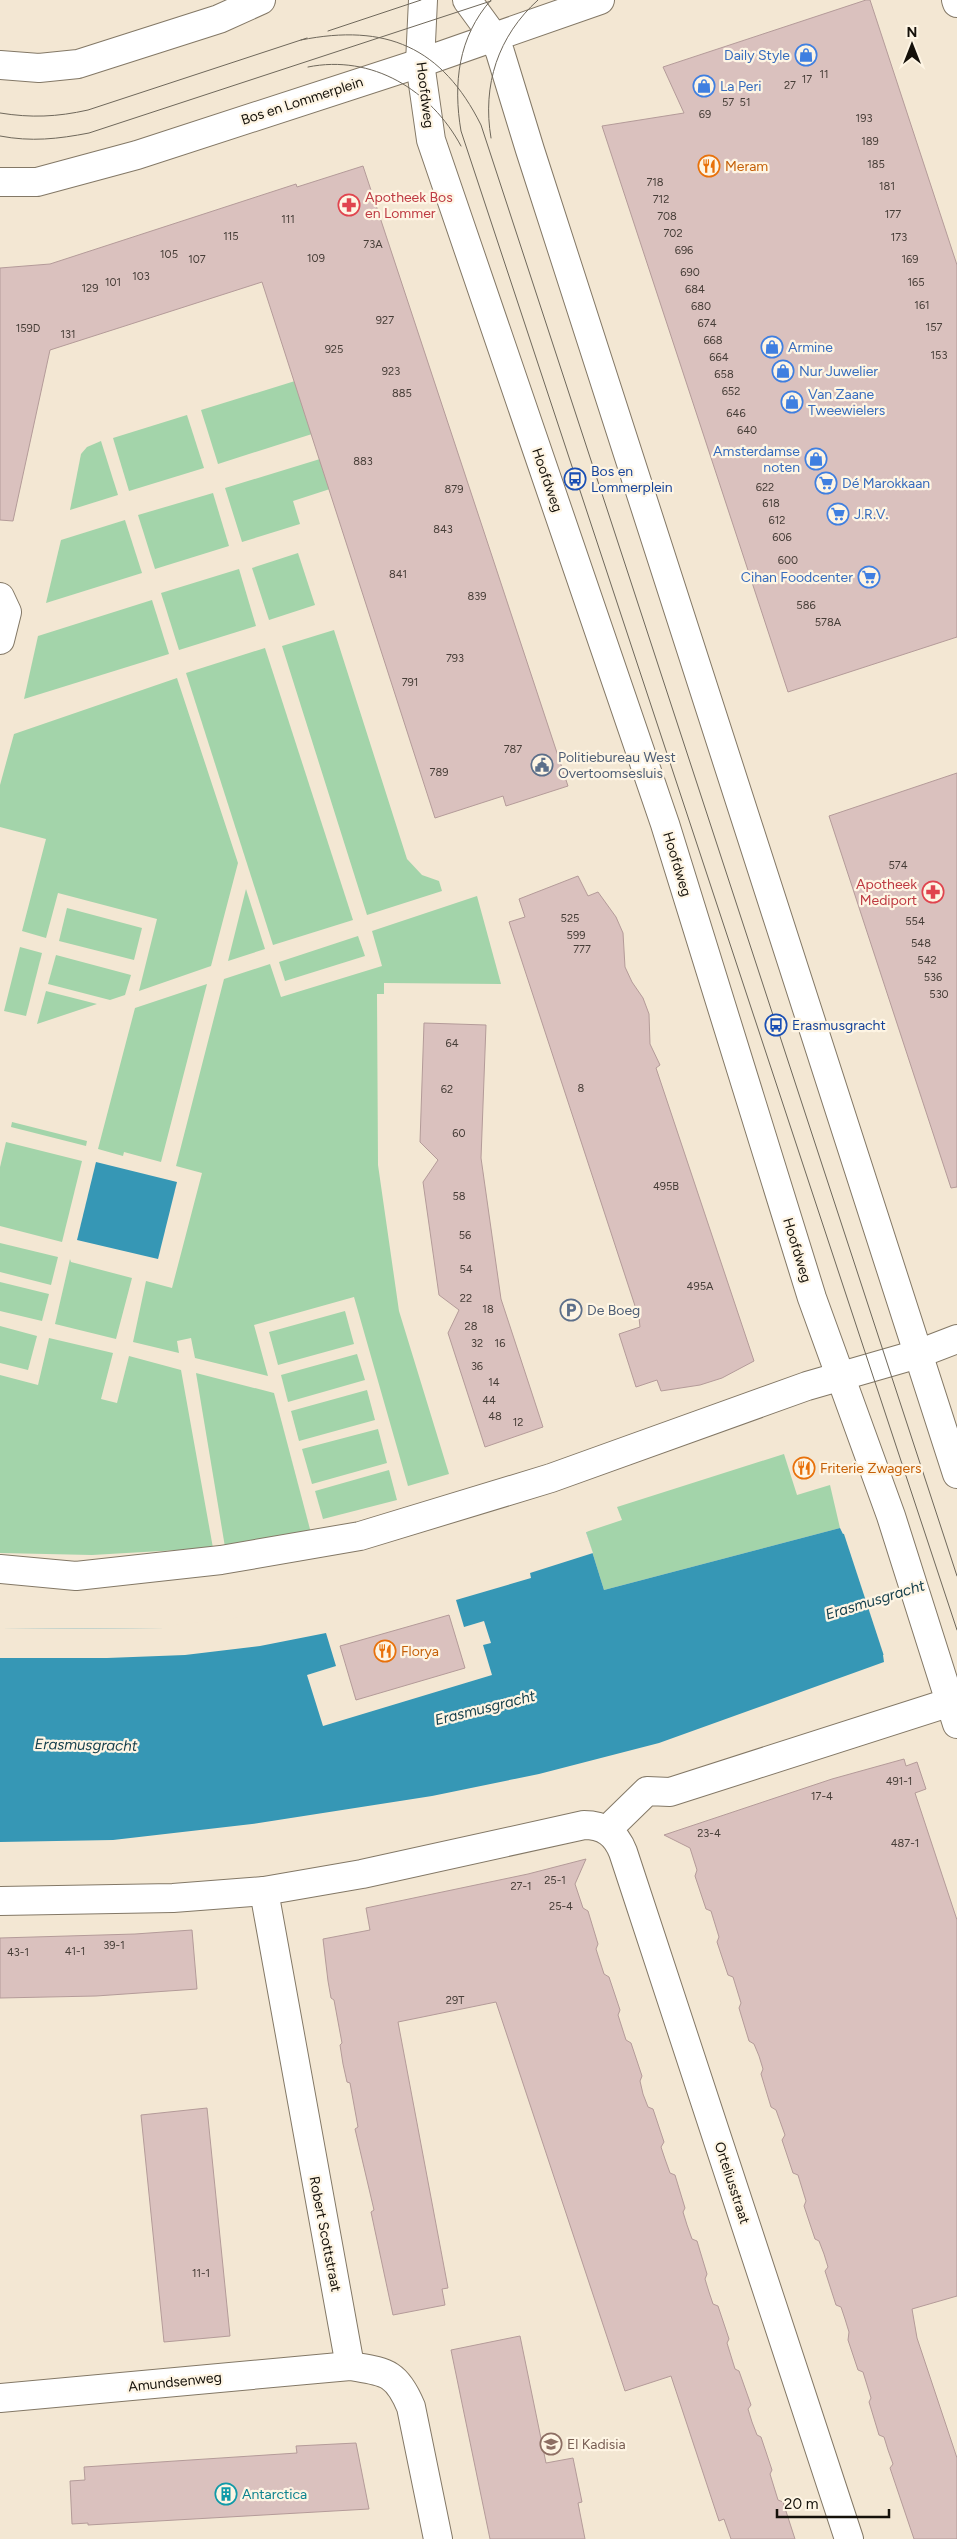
<svg xmlns="http://www.w3.org/2000/svg" width="957" height="2539" font-family="Figtree,sans-serif">
  <style>
    .green { fill: #a3d4aa }
    .water { fill: #3697b5 }
    .pier { fill: #f3e7d3 }
    .building { fill: #dac1be; stroke: #b49b99 }
    .lines { fill: none; stroke-linecap: round; stroke-linejoin: round }
    .street-casing { stroke: #837866; stroke-width: 30 }
    .secondary-casing { stroke: #837866; stroke-width: 30 }
    .street { stroke: #fff; stroke-width: 28 }
    .secondary { stroke: #fff; stroke-width: 28 }
    .tram { stroke: #6f685b; stroke-width: 1 }
    .labels { text-anchor: middle; dominant-baseline: central; stroke-width: 4.5; stroke-linejoin: round; paint-order: stroke }
    .number-label { font-size: 11px; fill: #463d37 }
    .shop-label { font-size: 14px; fill: #366cbe; stroke: #fef5e4; text-anchor: start }
    .street-label { font-size: 14px; fill: #15110a; stroke: #fef5e4 }
    .food-label { font-size: 14px; fill: #c56008; stroke: #fef5e4; text-anchor: start }
    .health-label { font-size: 14px; fill: #be3a42; stroke: #fef5e4; text-anchor: start }
    .transit-label { font-size: 14px; fill: #164399; stroke: #fef5e4; text-anchor: start }
    .service-label { font-size: 14px; fill: #4e5e75; stroke: #fef5e4; text-anchor: start }
    .education-label { font-size: 14px; fill: #785e54; stroke: #fef5e4; text-anchor: start }
    .culture-label { font-size: 14px; fill: #0d838f; stroke: #fef5e4; text-anchor: start }
    .water-label { font-size: 15px; font-style: italic; fill: #16404d; stroke: #fef5e4 }
  </style>
  <rect width="100%" height="100%" fill="#f3e7d3"/>
  <!-- green -->
  <g class="green">
    <polygon points="295,381 312,434 218,464 201,410"/>
    <polygon points="187,415 204,468 129,491 113,438"/>
    <polygon points="101,441 118,495 70,510 81,454 87,447"/>
    <polygon points="320,459 330,489 293,501 300,524 242,542 225,488"/>
    <polygon points="213,493 229,546 155,569 138,515"/>
    <polygon points="125,520 142,573 46,603 61,540"/>
    <polygon points="298,553 315,605 269,620 252,568"/>
    <polygon points="239,569 256,626 179,650 161,593"/>
    <polygon points="152,600 169,654 24,699 38,636"/>
    <polygon points="334,630 407,859 422,875 439,881 442,891 367,915 282,646"/>
    <polygon points="265,648 353,920 273,945 186,673"/>
    <polygon points="177,678 238,863 211,966 139,991 157,919 58,893 46,938 22,931 46,839 0,827 0,785 14,734"/>
    <polygon points="246,889 265,949 228,961"/>
    <polygon points="477,896 501,984 384,983 384,994 377,994 378,1165 399,1311 449,1474 408,1486 354,1297 254,1325 268,1376 195,1358 191,1338 177,1341 179,1353 133,1342 146,1281 172,1288 202,1173 176,1166 224,979 270,964 281,997 382,966 372,931"/>
    <polygon points="67,908 142,928 134,960 59,941"/>
    <polygon points="358,936 365,956 285,981 279,962"/>
    <polygon points="20,947 42,953 26,1016 4,1011"/>
    <polygon points="56,955 131,975 125,995 110,1000 48,984"/>
    <polygon points="207,984 161,1162 124,1152 123,1156 98,1149 135,1008"/>
    <polygon points="46,991 97,1004 37,1024"/>
    <polygon points="12,1122 87,1141 86,1146 11,1127"/>
    <polygon points="6,1142 82,1161 62,1242 0,1226 0,1167"/>
    <polygon points="0,1243 58,1257 51,1285 0,1272"/>
    <polygon points="70,1259 71,1262 132,1278 116,1339 55,1324"/>
    <polygon points="0,1282 49,1294 42,1321 0,1311"/>
    <polygon points="345,1311 354,1344 278,1365 269,1332"/>
    <polygon points="0,1326 37,1336 28,1370 0,1363"/>
    <polygon points="49,1338 113,1353 101,1399 117,1403 129,1356 181,1370 213,1548 92,1555 0,1553 0,1375 38,1385"/>
    <polygon points="357,1354 365,1380 288,1402 281,1375"/>
    <polygon points="196,1373 274,1393 311,1533 225,1547"/>
    <polygon points="367,1390 375,1420 299,1441 291,1411"/>
    <polygon points="378,1429 387,1463 312,1484 302,1449"/>
    <polygon points="784,1454 797,1495 830,1485 840,1528 604,1590 586,1532 622,1520 617,1507"/>
    <polygon points="389,1470 397,1500 323,1519 315,1491"/>
  </g>
  <!-- water -->
  <g class="water">
    <polygon points="96,1162 177,1182 158,1259 77,1240"/>
    <polygon points="957,1496 957,1631 883,1655 884,1662 659,1743 539,1774 432,1796 252,1824 113,1840 0,1842 0,1628 167,1629 294,1613 375,1597 586,1532 604,1590 840,1528 843,1534"/>
  </g>
  <!-- pier -->
  <g class="pier">
    <polygon points="957,1494 957,1632 884,1656 843,1531"/>
    <polygon points="586,1529 588,1531 586,1532 593,1553 530,1573 531,1578 456,1600 464,1627 484,1621 491,1643 483,1645 492,1675 323,1726 307,1675 336,1666 326,1633 260,1646 185,1655 107,1658 0,1658 0,1628 167,1629 167,1626 293,1611 374,1595"/>
  </g>
  <!-- building -->
  <g class="building">
    <polygon points="866,0 870,0 957,265 957,637 788,692 602,126 684,113 663,67"/>
    <polygon points="363,166 568,786 506,806 503,796 435,818 262,282 50,350 13,521 0,520 0,268 50,264 296,184 297,187"/>
    <polygon points="957,773 957,1187 951,1188 829,816"/>
    <polygon points="578,876 588,896 598,892 616,917 623,933 625,967 632,982 643,998 649,1014 650,1044 660,1065 656,1068 754,1361 722,1378 700,1385 661,1391 657,1380 636,1387 619,1334 640,1327 639,1318 509,922 525,917 519,899"/>
    <polygon points="424,1023 486,1025 481,1158 501,1299 543,1427 485,1447 448,1333 459,1310 439,1295 423,1182 438,1160 420,1142"/>
    <polygon points="449,1615 465,1668 356,1700 340,1646"/>
    <polygon points="904,1759 906,1766 917,1762 926,1789 915,1793 957,1920 957,2296 912,2309 917,2338 957,2458 957,2539 914,2539 890,2468 893,2464 888,2450 884,2437 879,2435 869,2402 871,2398 863,2372 858,2370 848,2340 849,2332 845,2319 841,2307 836,2305 825,2271 828,2267 824,2254 819,2241 815,2239 804,2206 806,2201 798,2175 793,2173 782,2140 785,2135 776,2110 771,2107 761,2074 763,2069 759,2056 754,2044 749,2041 739,2008 741,2003 733,1977 728,1975 717,1942 719,1937 711,1911 706,1909 695,1876 697,1870 690,1848 664,1835 832,1779"/>
    <polygon points="586,1859 575,1884 583,1908 588,1911 598,1944 596,1949 604,1974 609,1977 620,2010 618,2015 626,2040 631,2043 642,2076 640,2081 643,2094 648,2107 653,2109 664,2142 661,2147 665,2159 670,2173 675,2175 685,2208 683,2212 687,2225 692,2239 697,2241 707,2274 705,2279 709,2292 713,2304 718,2306 729,2339 727,2343 735,2369 739,2371 751,2405 748,2409 752,2422 757,2435 761,2437 772,2470 770,2474 778,2500 783,2502 795,2539 731,2539 724,2519 719,2521 671,2376 625,2391 496,2002 398,2022 448,2288 442,2289 445,2305 393,2315 371,2212 374,2210 355,2129 358,2127 350,2083 347,2082 343,2064 340,2045 342,2043 334,2000 331,1998 328,1981 323,1939 370,1930 366,1908 528,1874"/>
    <polygon points="192,1930 197,1989 96,1996 0,1998 0,1938 135,1934"/>
    <polygon points="207,2108 230,2336 164,2342 141,2115"/>
    <polygon points="520,2336 546,2463 573,2458 582,2502 578,2503 585,2539 490,2539 451,2350"/>
    <polygon points="356,2443 369,2509 88,2525 88,2523 72,2524 70,2481 85,2480 84,2467 297,2453 296,2446"/>
  </g>
  <g class="lines">
    <!-- street casing -->
    <g class="street-casing">
      <g id="street">
        <polyline points="956,0 957,3"/>
        <polyline points="0,597 7,612 0,640"/>
        <polyline points="0,1569 76,1576 221,1560 360,1536 551,1478 807,1386 918,1354 957,1339"/>
        <polyline points="607,1830 647,1791 670,1792 957,1700"/>
        <polyline points="264,1891 350,2366"/>
        <path d="M0,1901L173,1898L264,1891L362,1874L584,1825C604,1825 616,1834 623,1852L849,2539"/>
        <path d="M0,2398L350,2366C385,2372 396,2371 411,2407L438,2539"/>
      </g>
    </g>
    <!-- secondary casing -->
    <g class="secondary-casing">
      <g id="secondary">
        <polyline points="423,0 420,63 431,140 665,824 812,1298 891,1516 957,1724"/>
        <polyline points="467,0 494,37 500,52 530,150 957,1474"/>
        <polyline points="0,65 39,68 78,64 219,19 261,0"/>
        <polyline points="0,182 37,182 137,155 420,63 600,0"/>
      </g>
    </g>
    <!-- street -->
    <use href="#street" class="street"/>
    <!-- secondary -->
    <use href="#secondary" class="secondary"/>
    <!-- tram -->
    <g class="tram">
      <path d="M491,0C458,37 453,84 461,131L957,1630"/>
      <polyline points="328,31 421,0"/>
      <path d="M301,40C386,23 442,47 481,125L957,1576"/>
      <path d="M308,67C372,54 431,90 461,146"/>
      <path d="M0,113C31,118 57,117 88,110L307,38"/>
      <path d="M0,136C31,142 58,139 89,133L491,1"/>
      <path d="M491,138C482,85 498,36 538,0"/>
    </g>
  </g>
  <!-- icons -->
  <defs>
    <g id="shop-ring" transform="scale(1.125)"><circle r="9.5" fill="#fef5e4" stroke="#3f7fe0" stroke-width="1.5"/><path d="M-5-2.5h2.3a2.7 3.5 0 0 1 5.4 0H5L5.5 6h-11ZM-1.5-2.5h3a1.5 2.3 0 0 0-3 0Z" fill="#3f7fe0"/></g>
    <g id="restaurant-ring" transform="scale(1.125)"><circle r="9.5" fill="#fef5e4" stroke="#e8710a" stroke-width="1.5"/><path d="M-5-6h1v4h1v-4h1v4h1v-4h1v5L-1.5 .5V6h-2V.5L-5-1ZM5-6V6H3V1.5H1.5Q1.5-4 5-6Z" fill="#e8710a"/></g>
    <g id="pharmacy-ring" transform="scale(1.125)"><circle r="9.5" fill="#fef5e4" stroke="#e0444e" stroke-width="1.5"/><path d="M-2-6h4v4h4v4h-4v4h-4v-4h-4v-4h4Z" fill="#e0444e"/></g>
    <g id="bus-ring" transform="scale(1.125)"><circle r="9.5" fill="#fef5e4" stroke="#1a4fb4" stroke-width="1.5"/><path d="M-5-6H5V4H4V6H2V4H-2V6H-4V4H-5ZM-3.5-4V0h7V-4ZM-3.5 1.2v1.5H-2V1.2ZM2 1.2v1.5H3.5V1.2Z" fill="#1a4fb4"/></g>
    <g id="supermarket-ring" transform="scale(1.125)"><circle r="9.5" fill="#fef5e4" stroke="#3f7fe0" stroke-width="1.5"/><path d="M-6-5.5h2.5l.6 2H6L4.5 2H-2.5L-4.4-4H-6ZM-1.5 3.2a1.3 1.3 0 1 0 .1 0ZM3 3.2a1.3 1.3 0 1 0 .1 0Z" fill="#3f7fe0"/></g>
    <g id="civic-ring" transform="scale(1.125)"><circle r="9.5" fill="#fef5e4" stroke="#5c6f8a" stroke-width="1.5"/><path d="M-.6-6.5H3V-4.5H.6V-3L4-1V1h2V6H-6V1h2V-1L-.6-3ZM-1.2 2.5V6h2.4V2.5Z" fill="#5c6f8a"/></g>
    <g id="parking-ring" transform="scale(1.125)"><circle r="9.5" fill="#fef5e4" stroke="#5c6f8a" stroke-width="1.5"/><path d="M-3.5-5.5H1a3.5 3.5 0 0 1 0 7H-1V5.5H-3.5ZM-1-3.4V-.6H.8a1.4 1.4 0 0 0 0-2.8Z" fill="#5c6f8a"/></g>
    <g id="school-ring" transform="scale(1.125)"><circle r="9.5" fill="#fef5e4" stroke="#8d6e63" stroke-width="1.5"/><path d="M0-5L7-2L0 1L-7-2ZM-4 1L0 2.5L4 1V4Q0 6-4 4Z" fill="#8d6e63"/></g>
    <g id="building-ring" transform="scale(1.125)"><circle r="9.5" fill="#fef5e4" stroke="#0f9aa8" stroke-width="1.5"/><path d="M-4-6H4V6H1V3H-1V6H-4ZM-2.5-4.3h1.7v1.8h-1.7ZM.8-4.3h1.7v1.8H.8ZM-2.5-1h1.7V.8h-1.7ZM.8-1h1.7V.8H.8Z" fill="#0f9aa8"/></g>
  </defs>
  <g fill-rule="evenodd">
    <use href="#shop-ring" x="806" y="55"/>
    <use href="#shop-ring" x="704" y="86"/>
    <use href="#restaurant-ring" x="709" y="166"/>
    <use href="#pharmacy-ring" x="349" y="205"/>
    <use href="#shop-ring" x="772" y="347"/>
    <use href="#shop-ring" x="783" y="371"/>
    <use href="#shop-ring" x="792" y="402"/>
    <use href="#shop-ring" x="816" y="459"/>
    <use href="#bus-ring" x="575" y="479"/>
    <use href="#supermarket-ring" x="826" y="483"/>
    <use href="#supermarket-ring" x="838" y="514"/>
    <use href="#supermarket-ring" x="869" y="577"/>
    <use href="#civic-ring" x="542" y="765"/>
    <use href="#pharmacy-ring" x="933" y="892"/>
    <use href="#bus-ring" x="776" y="1025"/>
    <use href="#parking-ring" x="571" y="1310"/>
    <use href="#restaurant-ring" x="804" y="1468"/>
    <use href="#restaurant-ring" x="385" y="1651"/>
    <use href="#school-ring" x="551" y="2444"/>
    <use href="#building-ring" x="226" y="2494"/>
  </g>
  <g class="labels">
    <!-- number labels -->
    <g class="number-label">
      <text x="824" y="74">11</text>
      <text x="807" y="79">17</text>
      <text x="790" y="85">27</text>
      <text x="728" y="102">57</text>
      <text x="745" y="102">51</text>
      <text x="705" y="114">69</text>
      <text x="864" y="118">193</text>
      <text x="870" y="141">189</text>
      <text x="876" y="164">185</text>
      <text x="655" y="182">718</text>
      <text x="887" y="186">181</text>
      <text x="661" y="199">712</text>
      <text x="893" y="214">177</text>
      <text x="667" y="216">708</text>
      <text x="288" y="219">111</text>
      <text x="673" y="233">702</text>
      <text x="231" y="236">115</text>
      <text x="899" y="237">173</text>
      <text x="373" y="244">73A</text>
      <text x="684" y="250">696</text>
      <text x="169" y="254">105</text>
      <text x="316" y="258">109</text>
      <text x="197" y="259">107</text>
      <text x="910" y="259">169</text>
      <text x="690" y="272">690</text>
      <text x="141" y="276">103</text>
      <text x="113" y="282">101</text>
      <text x="916" y="282">165</text>
      <text x="90" y="288">129</text>
      <text x="695" y="289">684</text>
      <text x="922" y="305">161</text>
      <text x="701" y="306">680</text>
      <text x="385" y="320">927</text>
      <text x="707" y="323">674</text>
      <text x="934" y="327">157</text>
      <text x="28" y="328">159D</text>
      <text x="68" y="334">131</text>
      <text x="713" y="340">668</text>
      <text x="334" y="349">925</text>
      <text x="939" y="355">153</text>
      <text x="719" y="357">664</text>
      <text x="391" y="371">923</text>
      <text x="724" y="374">658</text>
      <text x="731" y="391">652</text>
      <text x="402" y="393">885</text>
      <text x="736" y="413">646</text>
      <text x="747" y="430">640</text>
      <text x="363" y="461">883</text>
      <text x="765" y="487">622</text>
      <text x="454" y="489">879</text>
      <text x="771" y="503">618</text>
      <text x="777" y="520">612</text>
      <text x="443" y="529">843</text>
      <text x="782" y="537">606</text>
      <text x="788" y="560">600</text>
      <text x="398" y="574">841</text>
      <text x="477" y="596">839</text>
      <text x="806" y="605">586</text>
      <text x="828" y="622">578A</text>
      <text x="455" y="658">793</text>
      <text x="410" y="682">791</text>
      <text x="513" y="749">787</text>
      <text x="439" y="772">789</text>
      <text x="898" y="865">574</text>
      <text x="570" y="918">525</text>
      <text x="915" y="921">554</text>
      <text x="576" y="935">599</text>
      <text x="921" y="943">548</text>
      <text x="582" y="949">777</text>
      <text x="927" y="960">542</text>
      <text x="933" y="977">536</text>
      <text x="939" y="994">530</text>
      <text x="452" y="1043">64</text>
      <text x="581" y="1088">8</text>
      <text x="447" y="1089">62</text>
      <text x="459" y="1133">60</text>
      <text x="666" y="1186">495B</text>
      <text x="459" y="1196">58</text>
      <text x="465" y="1235">56</text>
      <text x="466" y="1269">54</text>
      <text x="700" y="1286">495A</text>
      <text x="466" y="1298">22</text>
      <text x="488" y="1309">18</text>
      <text x="471" y="1326">28</text>
      <text x="477" y="1343">32</text>
      <text x="500" y="1343">16</text>
      <text x="477" y="1366">36</text>
      <text x="494" y="1382">14</text>
      <text x="489" y="1400">44</text>
      <text x="495" y="1416">48</text>
      <text x="518" y="1422">12</text>
      <text x="899" y="1781">491-1</text>
      <text x="822" y="1796">17-4</text>
      <text x="709" y="1833">23-4</text>
      <text x="905" y="1843">487-1</text>
      <text x="555" y="1880">25-1</text>
      <text x="521" y="1886">27-1</text>
      <text x="561" y="1906">25-4</text>
      <text x="114" y="1945">39-1</text>
      <text x="75" y="1951">41-1</text>
      <text x="18" y="1952">43-1</text>
      <text x="455" y="2000">29T</text>
      <text x="201" y="2273">11-1</text>
    </g>
    <!-- shop labels -->
    <g class="shop-label">
      <text x="790" y="55" text-anchor="end">Daily Style</text>
      <text x="720" y="86">La Peri</text>
      <text x="788" y="347">Armine</text>
      <text x="799" y="371">Nur Juwelier</text>
      <text x="808" y="394">Van Zaane<tspan x="808" dy="16">Tweewielers</tspan></text>
      <text x="800" y="451" text-anchor="end">Amsterdamse<tspan x="800" dy="16">noten</tspan></text>
      <text x="842" y="483">Dé Marokkaan</text>
      <text x="854" y="514">J.R.V.</text>
      <text x="853" y="577" text-anchor="end">Cihan Foodcenter</text>
    </g>
    <!-- street labels -->
    <g class="street-label">
      <text transform="translate(425 95) rotate(83)">Hoofdweg</text>
      <text transform="translate(302 101) rotate(-18)">Bos en Lommerplein</text>
      <text transform="translate(547 480) rotate(71)">Hoofdweg</text>
      <text transform="translate(677 864) rotate(73)">Hoofdweg</text>
      <text transform="translate(797 1250) rotate(73)">Hoofdweg</text>
      <text transform="translate(732 2183) rotate(72)">Orteliusstraat</text>
      <text transform="translate(325 2234) rotate(79)">Robert Scottstraat</text>
      <text transform="translate(175 2382) rotate(-6)">Amundsenweg</text>
    </g>
    <!-- food labels -->
    <g class="food-label">
      <text x="725" y="166">Meram</text>
      <text x="820" y="1468">Friterie Zwagers</text>
      <text x="401" y="1651">Florya</text>
    </g>
    <!-- health labels -->
    <g class="health-label">
      <text x="365" y="197">Apotheek Bos<tspan x="365" dy="16">en Lommer</tspan></text>
      <text x="917" y="884" text-anchor="end">Apotheek<tspan x="917" dy="16">Mediport</tspan></text>
    </g>
    <!-- transit labels -->
    <g class="transit-label">
      <text x="591" y="471">Bos en<tspan x="591" dy="16">Lommerplein</tspan></text>
      <text x="792" y="1025">Erasmusgracht</text>
    </g>
    <!-- service labels -->
    <g class="service-label">
      <text x="558" y="757">Politiebureau West<tspan x="558" dy="16">Overtoomsesluis</tspan></text>
      <text x="587" y="1310">De Boeg</text>
    </g>
    <!-- education labels -->
    <g class="education-label">
      <text x="567" y="2444">El Kadisia</text>
    </g>
    <!-- culture labels -->
    <g class="culture-label">
      <text x="242" y="2494">Antarctica</text>
    </g>
    <!-- water labels -->
    <g class="water-label">
      <text transform="translate(875 1600) rotate(-17)">Erasmusgracht</text>
      <text transform="translate(485 1708) rotate(-14)">Erasmusgracht</text>
      <text transform="translate(86 1745) rotate(1)">Erasmusgracht</text>
    </g>
  </g>
  <!-- north arrow -->
  <g transform="translate(912 45)" stroke="#fef5e4" stroke-width="4" paint-order="stroke">
  <path d="M0-4L9 19L0 12L-9 19Z" fill="#15110a"/>
  <text y="-8" font-size="14" font-weight="bold" text-anchor="middle" fill="#15110a">N</text>
  </g>
  <!-- scale -->
  <path d="M777 2509v8h112v-8" fill="none" stroke="#15110a" stroke-width="2.5"/>
  <text x="784" y="2509" font-size="15" fill="#15110a" stroke="#fef5e4" stroke-width="4" paint-order="stroke">20 m</text>
</svg>
